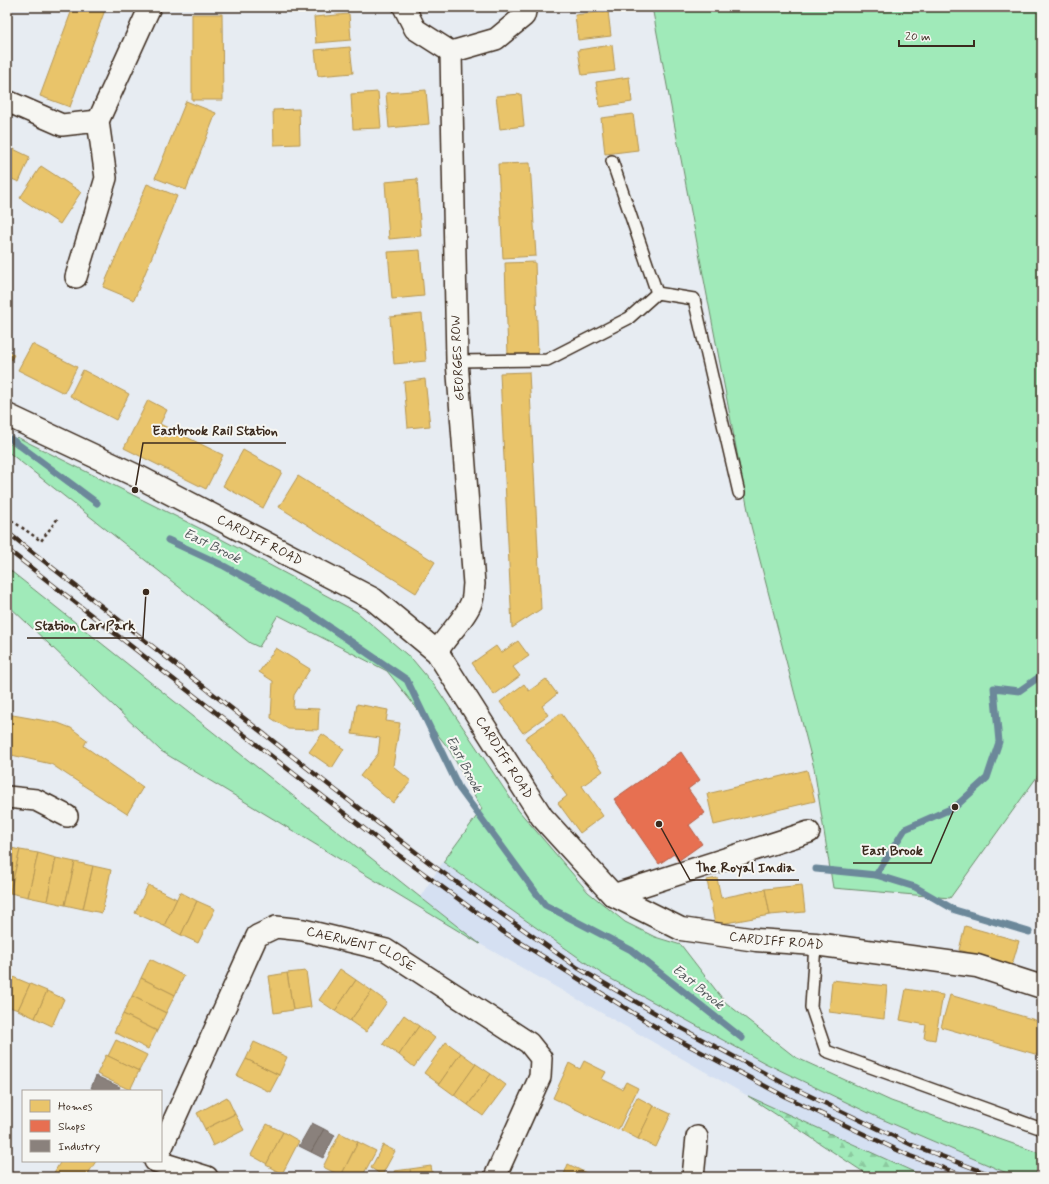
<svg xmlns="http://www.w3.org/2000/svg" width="1049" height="1184" font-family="Mynerve,sans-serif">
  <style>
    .built { fill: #d5e0f2 }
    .grass { fill: #a0eab9; stroke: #6e8a6c }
    .forest { fill: url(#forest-firs); stroke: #6e8a6c }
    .homes { fill: #e9c46a; stroke: #b59653 }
    .shops { fill: #e76f51; stroke: #b35a42 }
    .industry { fill: #8a817c; stroke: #726760 }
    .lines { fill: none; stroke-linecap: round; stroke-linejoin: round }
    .stream { stroke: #6c889a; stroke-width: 7 }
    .lane-casing { stroke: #3b2a1e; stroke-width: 14 }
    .street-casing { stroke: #3b2a1e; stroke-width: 24 }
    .primary-casing { stroke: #3b2a1e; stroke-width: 25 }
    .path { stroke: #3b2a1e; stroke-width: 2.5; stroke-dasharray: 3 3; stroke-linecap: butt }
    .lane { stroke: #f6f6f2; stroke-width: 11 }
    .street { stroke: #f6f6f2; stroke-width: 21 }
    .primary { stroke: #f6f6f2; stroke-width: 22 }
    .rail-casing { stroke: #3b2a1e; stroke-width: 4.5 }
    .rail { stroke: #f6f6f2; stroke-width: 3; stroke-dasharray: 9; stroke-linecap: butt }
    .labels { text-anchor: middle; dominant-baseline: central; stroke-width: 4; stroke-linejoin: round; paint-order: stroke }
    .street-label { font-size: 13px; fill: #3b2a1e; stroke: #f6f6f2 }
    .water-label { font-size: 14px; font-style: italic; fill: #54595c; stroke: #f6f6f2 }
    .leader { fill: none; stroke: #3b2a1e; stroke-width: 1.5 }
    .callout-dot { fill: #3b2a1e; stroke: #f6f6f2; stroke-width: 1.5 }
    .callout-label { font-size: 14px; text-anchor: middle; font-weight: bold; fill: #3b2a1e; stroke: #f6f6f2; stroke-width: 4; stroke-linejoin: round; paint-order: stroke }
  </style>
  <defs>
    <pattern id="forest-firs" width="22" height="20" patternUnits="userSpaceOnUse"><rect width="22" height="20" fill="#a0eab9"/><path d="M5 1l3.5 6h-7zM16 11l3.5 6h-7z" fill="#8bc99f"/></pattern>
  </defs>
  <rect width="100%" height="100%" fill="#e7ecf2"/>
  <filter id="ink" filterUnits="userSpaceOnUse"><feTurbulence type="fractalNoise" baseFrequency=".025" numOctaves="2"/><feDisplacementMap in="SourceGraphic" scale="8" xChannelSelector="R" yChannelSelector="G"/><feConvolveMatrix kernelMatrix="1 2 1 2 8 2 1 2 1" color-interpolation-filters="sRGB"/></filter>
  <g filter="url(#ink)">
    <!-- built -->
    <polygon class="built" points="443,862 602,974 765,1063 877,1117 1016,1177 925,1177 748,1096 480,944 420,897"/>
    <!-- grass -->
    <g class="grass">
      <polygon points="652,7 1042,7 1042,770 950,898 833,888 814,768 751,526"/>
      <polygon points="17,437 223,540 357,612 413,660 438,690 519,811 588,892 625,922 655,937 681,945 725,1002 795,1057 891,1101 1042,1154 1042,1177 1016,1177 877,1117 765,1063 602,974 443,862 482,809 449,749 387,671 278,615 259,647 250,643 7,451 7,448"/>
      <polygon points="7,568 420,897 480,944 161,751 7,604"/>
    </g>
    <!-- forest -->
    <polygon class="forest" points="748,1096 925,1177 871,1177"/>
    <!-- homes -->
    <g class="homes">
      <polygon points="73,7 106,7 70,107 40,96"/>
      <polygon points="608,11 611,36 578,40 575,15"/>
      <polygon points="192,14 222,14 223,100 192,100"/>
      <polygon points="349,14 351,40 316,43 314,17"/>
      <polygon points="612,45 615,71 582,75 578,50"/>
      <polygon points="350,47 353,73 318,76 315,50"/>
      <polygon points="629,77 632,102 600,107 596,82"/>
      <polygon points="426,90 429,124 389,128 386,93"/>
      <polygon points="378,92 381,128 353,129 351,94"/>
      <polygon points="521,94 524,126 500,129 496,96"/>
      <polygon points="186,101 216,113 186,190 155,178"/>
      <polygon points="299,109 300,144 274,145 273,110"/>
      <polygon points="633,114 638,150 605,154 601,118"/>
      <polygon points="7,146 30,157 19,182 7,177"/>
      <polygon points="530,163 536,256 503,258 498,164"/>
      <polygon points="41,166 81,192 60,224 20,198"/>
      <polygon points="417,179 421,236 389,239 385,182"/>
      <polygon points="147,184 177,196 134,300 103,287"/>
      <polygon points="420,250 424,296 392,299 388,252"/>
      <polygon points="535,262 538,355 508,356 505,263"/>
      <polygon points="422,314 426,361 394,364 390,317"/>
      <polygon points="32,344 77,367 64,393 18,370"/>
      <polygon points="7,350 14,355 7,366"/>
      <polygon points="83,370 129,394 116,420 70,396"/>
      <polygon points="529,372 541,609 512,628 500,373"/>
      <polygon points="425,379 430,426 408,428 404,382"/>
      <polygon points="148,400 167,410 160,424 223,455 206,489 124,448"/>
      <polygon points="243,450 282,472 263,508 223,486"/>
      <polygon points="298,476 435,562 416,593 279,507"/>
      <polygon points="518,641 529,656 513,667 520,676 494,695 472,663 496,646 501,653"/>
      <polygon points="276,648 310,669 294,695 293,708 319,709 318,730 288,729 271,718 273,681 259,672"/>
      <polygon points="546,679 557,694 542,706 548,715 523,733 500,702 524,684 529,691"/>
      <polygon points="357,704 388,710 386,721 400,723 393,766 411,781 393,803 360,776 378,754 380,738 352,734"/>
      <polygon points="561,713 603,771 582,786 603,816 580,833 558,803 567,796 525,738"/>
      <polygon points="7,714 58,723 71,728 87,740 84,746 143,787 127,814 66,774 51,764 7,754"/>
      <polygon points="322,734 344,749 332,768 309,752"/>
      <polygon points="807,770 815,801 714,825 707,794"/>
      <polygon points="7,847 20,850 10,893 7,892"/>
      <polygon points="20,850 38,853 28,897 10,893"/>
      <polygon points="38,853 56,858 47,901 28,897"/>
      <polygon points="56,858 75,862 65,905 47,901"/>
      <polygon points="75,862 93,866 83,909 65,905"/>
      <polygon points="93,866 111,870 102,913 83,909"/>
      <polygon points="717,878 721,898 765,889 770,915 715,925 707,880"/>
      <polygon points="148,885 177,899 164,926 135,913"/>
      <polygon points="802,885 805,912 770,915 765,889"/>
      <polygon points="180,892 197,901 181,935 164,926"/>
      <polygon points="197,901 215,909 198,943 181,935"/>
      <polygon points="965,926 1019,941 1012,965 959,950"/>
      <polygon points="150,959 184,976 175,995 141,978"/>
      <polygon points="340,969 356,980 335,1011 319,1000"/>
      <polygon points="306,971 311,1007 293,1010 287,973"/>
      <polygon points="287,973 293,1010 274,1013 269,976"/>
      <polygon points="7,974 13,977 7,990"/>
      <polygon points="13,977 30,984 18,1010 7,1006 7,990"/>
      <polygon points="141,978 175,995 166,1013 132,996"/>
      <polygon points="356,980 372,991 350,1021 335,1011"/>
      <polygon points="832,980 887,986 884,1019 829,1012"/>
      <polygon points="30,984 47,991 35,1018 18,1010"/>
      <polygon points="906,989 943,995 935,1040 924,1038 926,1025 900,1020"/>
      <polygon points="47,991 64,999 52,1026 35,1018"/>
      <polygon points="372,991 387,1002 366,1032 350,1021"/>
      <polygon points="950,995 1042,1022 1042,1056 941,1027"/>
      <polygon points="132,996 166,1013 157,1031 123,1014"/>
      <polygon points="123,1014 157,1031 148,1049 114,1032"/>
      <polygon points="404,1015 419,1026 399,1055 383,1044"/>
      <polygon points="419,1026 435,1038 414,1067 399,1055"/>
      <polygon points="116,1040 147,1055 139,1071 108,1056"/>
      <polygon points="254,1042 287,1057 279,1075 246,1059"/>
      <polygon points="446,1042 461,1053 439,1084 424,1073"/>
      <polygon points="461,1053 476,1064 454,1095 439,1084"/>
      <polygon points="106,1055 139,1071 130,1090 97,1074"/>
      <polygon points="246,1059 279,1075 270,1092 237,1076"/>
      <polygon points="584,1061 606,1072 602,1079 622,1089 626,1082 638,1088 618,1130 553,1098 569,1063 580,1069"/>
      <polygon points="476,1064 491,1074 468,1105 454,1095"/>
      <polygon points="491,1074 506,1085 483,1116 468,1105"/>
      <polygon points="227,1097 235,1114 205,1129 197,1113"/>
      <polygon points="637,1097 654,1106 638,1139 621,1130"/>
      <polygon points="654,1106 671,1114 656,1147 638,1139"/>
      <polygon points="235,1114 244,1130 213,1146 205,1129"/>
      <polygon points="267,1124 283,1132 267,1164 251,1155"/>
      <polygon points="283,1132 299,1141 282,1174 266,1165"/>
      <polygon points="340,1133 358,1142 341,1176 323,1167"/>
      <polygon points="358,1142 376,1151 362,1177 343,1177 341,1176"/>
      <polygon points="383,1145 395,1151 382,1175 371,1168"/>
      <polygon points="61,1161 96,1161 86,1177 54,1177 52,1176"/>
      <polygon points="568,1164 594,1177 563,1177"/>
      <polygon points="431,1166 433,1177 411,1177 410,1169"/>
      <polygon points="410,1169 411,1177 395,1177 394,1171"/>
    </g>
    <!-- shops -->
    <polygon class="shops" points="681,752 700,780 688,789 705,813 689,825 702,844 678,861 674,854 659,864 614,799"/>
    <!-- industry -->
    <g class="industry">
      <polygon points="96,1076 120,1087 118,1091 97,1091 91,1088"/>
      <polygon points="312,1123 324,1129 311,1152 299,1146"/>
      <polygon points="324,1129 335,1135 323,1158 311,1152"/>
    </g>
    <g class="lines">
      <!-- stream -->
      <g class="stream">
        <polyline points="11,439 97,503"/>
        <polyline points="168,540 222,565 306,611 407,680 459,788 545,905 631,950 742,1038"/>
        <polyline points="816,869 876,875 905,829 955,807 987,778 999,742 994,688 1019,691 1042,675"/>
        <polyline points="876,875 915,887 955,910 1029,932"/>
      </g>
      <!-- lane casing -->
      <g class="lane-casing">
        <g id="lane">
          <polyline points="612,161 657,293"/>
          <polyline points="457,361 547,360 629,318 657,293 694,299 739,493"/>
          <polyline points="815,944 811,1007 826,1051 1042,1129"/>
        </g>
      </g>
      <!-- street casing -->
      <g class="street-casing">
        <g id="street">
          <polyline points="404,7 415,29 451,52"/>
          <polyline points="451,52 496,39 524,16 526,7"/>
          <polyline points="7,101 62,125 98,121 150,7"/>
          <polyline points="76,277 106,178 98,121"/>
          <path d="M437,652C446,636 465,619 471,603C474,597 473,589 474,584L457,361L451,52"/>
          <polyline points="7,797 36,800 67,816"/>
          <polyline points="613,895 809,832"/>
          <path id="s1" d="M161,1149L257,936L276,927L303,930L386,950L529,1043L541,1058L540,1077L495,1177"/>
          <polyline points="155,1161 207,1177"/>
          <polyline points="693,1177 697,1137"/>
        </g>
      </g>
      <!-- primary casing -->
      <g class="primary-casing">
        <g id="primary">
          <path id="s2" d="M7,415L141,478L373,599L437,652L542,817L613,895L681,929L756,940L815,944L977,966L1042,987"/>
        </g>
      </g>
      <!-- path -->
      <polyline class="path" points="7,517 41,541 58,518"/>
      <!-- lane -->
      <use href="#lane" class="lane"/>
      <!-- street -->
      <use href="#street" class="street"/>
      <!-- primary -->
      <use href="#primary" class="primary"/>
      <!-- rail casing -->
      <g class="rail-casing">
        <g id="rail">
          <polyline points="7,532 334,789 435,867 578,968 679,1027 783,1083 912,1145 997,1177"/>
          <polyline points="7,549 385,845 502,931 667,1034 784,1096 910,1156 968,1177"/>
        </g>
      </g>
      <!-- rail -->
      <use href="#rail" class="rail"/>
    </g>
  </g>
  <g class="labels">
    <!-- street labels -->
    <g class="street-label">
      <text transform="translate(458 358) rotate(-93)">GEORGES ROW</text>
      <text stroke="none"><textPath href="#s2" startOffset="282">CARDIFF ROAD</textPath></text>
      <text stroke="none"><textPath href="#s2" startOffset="618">CARDIFF ROAD</textPath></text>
      <text stroke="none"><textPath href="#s2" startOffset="966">CARDIFF ROAD</textPath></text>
      <text stroke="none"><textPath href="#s1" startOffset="343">CAERWENT CLOSE</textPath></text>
    </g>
    <!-- water labels -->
    <g class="water-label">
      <text transform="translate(212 546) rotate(26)">East Brook</text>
      <text transform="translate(464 764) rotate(62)">East Brook</text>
      <text transform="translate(698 987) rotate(39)">East Brook</text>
    </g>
  </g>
  <!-- callouts -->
  <path class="leader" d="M135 490L143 443H286M146 592L143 638H27M955 807L931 863H853M659 824L690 880H799"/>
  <g class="callout-dot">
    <circle cx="135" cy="490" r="4"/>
    <circle cx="146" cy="592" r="4"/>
    <circle cx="955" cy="807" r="4"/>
    <circle cx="659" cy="824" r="4"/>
  </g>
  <g class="callout-label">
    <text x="215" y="435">Eastbrook Rail Station</text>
    <text x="85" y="630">Station Car Park</text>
    <text x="892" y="855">East Brook</text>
    <text x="745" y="872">The Royal India</text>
  </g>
  <!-- margin -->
  <rect width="1049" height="1184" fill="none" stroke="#f6f6f2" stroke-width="24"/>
  <rect x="12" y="12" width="1025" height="1160" fill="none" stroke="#3b2a1e" stroke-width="1.5" filter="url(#ink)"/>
  <!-- legend -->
  <rect x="22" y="1090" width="140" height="72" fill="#f6f6f2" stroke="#aba49d"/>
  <rect x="30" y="1100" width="20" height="12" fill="#e9c46a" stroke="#aba49d"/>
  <text x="58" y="1110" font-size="12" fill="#3b2a1e">Homes</text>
  <rect x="30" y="1120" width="20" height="12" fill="#e76f51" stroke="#aba49d"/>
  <text x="58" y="1130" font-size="12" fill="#3b2a1e">Shops</text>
  <rect x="30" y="1140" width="20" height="12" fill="#8a817c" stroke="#aba49d"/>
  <text x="58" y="1150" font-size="12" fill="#3b2a1e">Industry</text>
  <!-- scale -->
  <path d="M899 40v6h75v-6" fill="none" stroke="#3b2a1e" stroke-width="2"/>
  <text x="905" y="40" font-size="12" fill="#3b2a1e" stroke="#f6f6f2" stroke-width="3" paint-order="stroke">20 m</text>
</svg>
